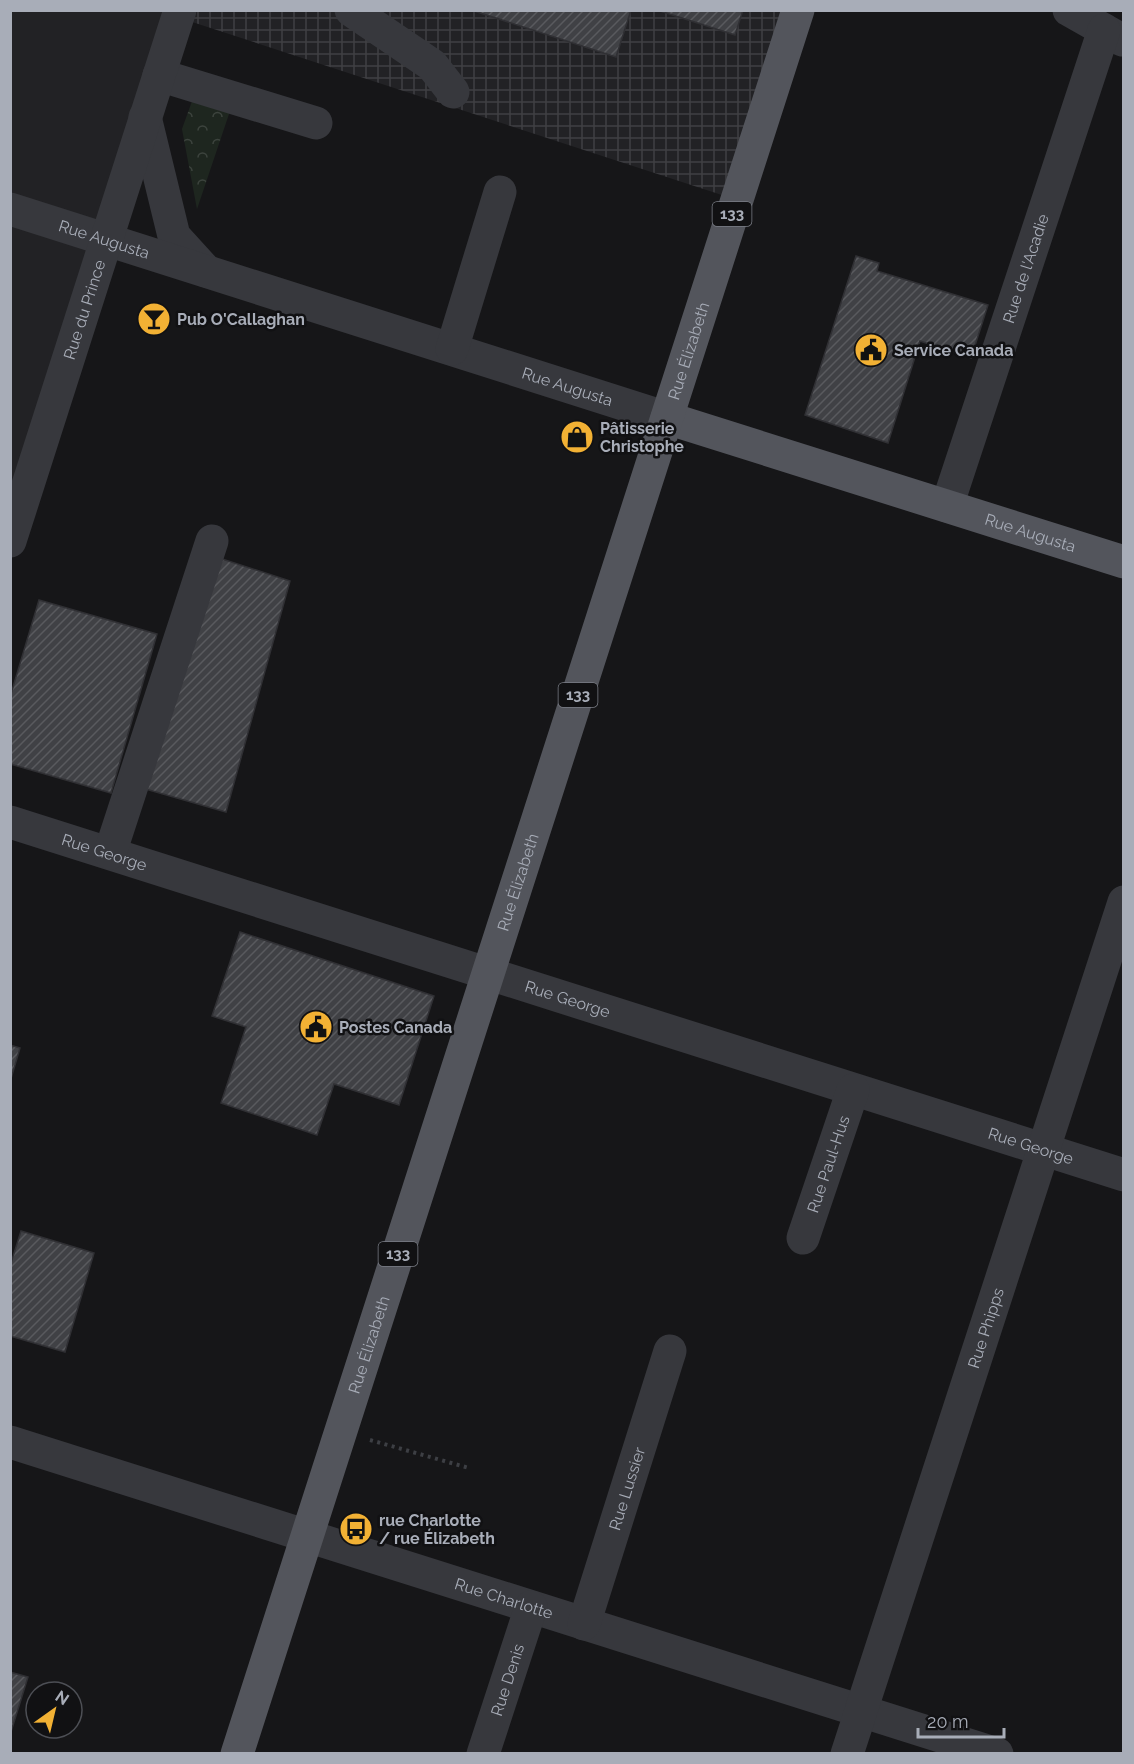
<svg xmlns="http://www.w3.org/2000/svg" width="1134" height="1764" font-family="Raleway,sans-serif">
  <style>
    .built { fill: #222225 }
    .industrial { fill: url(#industrial-grid) }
    .park { fill: url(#park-crowns) }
    .building { fill: url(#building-hatch); stroke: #303034; stroke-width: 1.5 }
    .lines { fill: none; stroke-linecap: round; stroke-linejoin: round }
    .path { stroke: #3d3f44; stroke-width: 4; stroke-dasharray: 3 4.5; stroke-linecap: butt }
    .minor { stroke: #37383d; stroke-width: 33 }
    .major { stroke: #53555c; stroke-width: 33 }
    .labels { text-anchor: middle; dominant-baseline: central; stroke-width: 5; stroke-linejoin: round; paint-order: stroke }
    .shield { fill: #111113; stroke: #7b7e86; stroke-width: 1.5 }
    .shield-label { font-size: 15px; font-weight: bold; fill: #a8adb8 }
    .street-label { font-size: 16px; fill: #a8adb8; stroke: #111113 }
    .poi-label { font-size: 16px; font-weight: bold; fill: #a8adb8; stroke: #111113; text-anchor: start }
  </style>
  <defs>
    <pattern id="industrial-grid" width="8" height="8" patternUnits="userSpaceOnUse" patternTransform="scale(1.5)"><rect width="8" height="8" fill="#222225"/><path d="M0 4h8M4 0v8" fill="none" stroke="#3f3f43"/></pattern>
    <pattern id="park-crowns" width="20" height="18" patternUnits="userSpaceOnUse" patternTransform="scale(1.5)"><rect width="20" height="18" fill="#1e261f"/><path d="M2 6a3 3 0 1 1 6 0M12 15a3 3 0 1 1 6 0" fill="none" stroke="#3c433d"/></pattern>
    <pattern id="building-hatch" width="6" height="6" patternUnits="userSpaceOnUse" patternTransform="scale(1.5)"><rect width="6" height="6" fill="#404145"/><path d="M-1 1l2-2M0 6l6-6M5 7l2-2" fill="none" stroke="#595a5e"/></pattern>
  </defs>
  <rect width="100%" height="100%" fill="#161618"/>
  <!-- built -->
  <polygon class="built" points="11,11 190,11 11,547"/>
  <!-- industrial -->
  <polygon class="industrial" points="190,10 784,11 728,197 186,20"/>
  <!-- park -->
  <polygon class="park" points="195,93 232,105 197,209 182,129"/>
  <!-- building -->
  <g class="building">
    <polygon points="471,10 631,10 616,57"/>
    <polygon points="657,10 743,10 735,35"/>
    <polygon points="856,256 879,263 877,271 988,305 971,358 920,341 888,443 805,415"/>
    <polygon points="216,557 290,581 226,812 142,788"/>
    <polygon points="39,600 157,634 111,793 10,764 10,697"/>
    <polygon points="240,932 434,996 399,1105 334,1084 317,1135 221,1103 246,1027 212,1016"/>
    <polygon points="10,1045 20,1048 10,1082"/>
    <polygon points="21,1231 94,1253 65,1352 10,1336 10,1266"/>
    <polygon points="10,1672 28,1677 10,1735"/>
  </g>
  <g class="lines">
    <!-- path -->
    <polyline class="path" points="370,1440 469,1468"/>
    <!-- minor -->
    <g class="minor">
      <polyline points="351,10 432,65 453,92"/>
      <polyline points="1069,10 1122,40"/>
      <polyline points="159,75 316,123"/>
      <polyline points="145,117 174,236 206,271"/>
      <path id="s1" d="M10,209L667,418"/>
      <polyline points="452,349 500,192"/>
      <path id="s2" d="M947,506L1104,30"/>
      <path id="s3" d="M10,541L180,10"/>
      <path id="s4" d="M10,822L1124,1175"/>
      <polyline points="110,853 212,541"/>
      <path id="s5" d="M803,1238L853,1090"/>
      <path id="s6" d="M10,1442L997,1754"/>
      <path id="s7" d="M584,1624L670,1351"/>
      <path id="s8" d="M483,1754L531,1607"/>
      <path id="s9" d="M847,1754L1124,902"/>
    </g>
    <!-- major -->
    <g class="major">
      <path id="s10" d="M667,418L1124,562"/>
      <path id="s11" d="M237,1754L798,10"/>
    </g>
  </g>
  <!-- icons -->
  <defs>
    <g id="bar-disc" transform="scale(1.725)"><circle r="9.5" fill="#f2b134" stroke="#111113"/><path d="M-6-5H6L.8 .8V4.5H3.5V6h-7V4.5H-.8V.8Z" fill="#111"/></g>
    <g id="civic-disc" transform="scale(1.725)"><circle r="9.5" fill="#f2b134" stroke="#111113"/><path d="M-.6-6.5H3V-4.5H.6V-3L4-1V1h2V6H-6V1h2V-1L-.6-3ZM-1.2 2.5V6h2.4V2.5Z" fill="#111"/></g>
    <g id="shop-disc" transform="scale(1.725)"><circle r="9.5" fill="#f2b134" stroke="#111113"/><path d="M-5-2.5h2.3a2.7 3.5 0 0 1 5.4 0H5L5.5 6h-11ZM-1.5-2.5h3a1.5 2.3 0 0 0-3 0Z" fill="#111"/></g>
    <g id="bus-disc" transform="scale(1.725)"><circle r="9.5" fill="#f2b134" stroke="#111113"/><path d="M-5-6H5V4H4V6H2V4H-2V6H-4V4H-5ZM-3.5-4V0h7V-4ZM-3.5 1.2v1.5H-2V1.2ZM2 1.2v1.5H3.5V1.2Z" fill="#111"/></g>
  </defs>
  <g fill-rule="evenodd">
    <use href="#bar-disc" x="154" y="319"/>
    <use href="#civic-disc" x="871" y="350"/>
    <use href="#shop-disc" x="577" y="437"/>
    <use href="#civic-disc" x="316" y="1027"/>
    <use href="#bus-disc" x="356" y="1529"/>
  </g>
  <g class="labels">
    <!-- shield labels -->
    <g class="shield">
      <rect x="712.5" y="202" width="39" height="24" rx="4.5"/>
      <rect x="558.5" y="683" width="39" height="24" rx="4.5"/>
      <rect x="378.5" y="1242" width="39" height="24" rx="4.5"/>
    </g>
    <g class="shield-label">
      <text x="732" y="214">133</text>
      <text x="578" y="695">133</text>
      <text x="398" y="1254">133</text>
    </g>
    <!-- street labels -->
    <g class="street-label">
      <text stroke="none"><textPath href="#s1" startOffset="99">Rue Augusta</textPath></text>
      <text stroke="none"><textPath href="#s2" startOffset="250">Rue de l'Acadie</textPath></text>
      <text stroke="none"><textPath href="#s3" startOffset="243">Rue du Prince</textPath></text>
      <text stroke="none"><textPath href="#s11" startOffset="1474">Rue Élizabeth</textPath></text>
      <text stroke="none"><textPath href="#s1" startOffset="585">Rue Augusta</textPath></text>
      <text stroke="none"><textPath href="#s10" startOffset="381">Rue Augusta</textPath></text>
      <text stroke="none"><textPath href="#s4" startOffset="99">Rue George</textPath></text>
      <text stroke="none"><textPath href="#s11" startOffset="916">Rue Élizabeth</textPath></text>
      <text stroke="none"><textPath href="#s4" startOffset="585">Rue George</textPath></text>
      <text stroke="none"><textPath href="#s4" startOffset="1071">Rue George</textPath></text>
      <text stroke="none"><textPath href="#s5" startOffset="78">Rue Paul-Hus</textPath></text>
      <text stroke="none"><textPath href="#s9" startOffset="448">Rue Phipps</textPath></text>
      <text stroke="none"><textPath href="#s11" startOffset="430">Rue Élizabeth</textPath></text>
      <text stroke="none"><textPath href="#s7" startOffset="142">Rue Lussier</textPath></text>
      <text stroke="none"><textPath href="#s6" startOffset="518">Rue Charlotte</textPath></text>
      <text stroke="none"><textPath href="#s8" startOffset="78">Rue Denis</textPath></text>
    </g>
    <!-- poi labels -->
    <g class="poi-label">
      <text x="177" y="319">Pub O'Callaghan</text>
      <text x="894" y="350">Service Canada</text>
      <text x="600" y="428">Pâtisserie<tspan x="600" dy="18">Christophe</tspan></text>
      <text x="339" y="1027">Postes Canada</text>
      <text x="379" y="1520">rue Charlotte<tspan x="379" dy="18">/ rue Élizabeth</tspan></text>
    </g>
  </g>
  <!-- border -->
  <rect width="1134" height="1764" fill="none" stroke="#a8adb8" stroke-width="24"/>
  <!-- north arrow -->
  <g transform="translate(54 1710) rotate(34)"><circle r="28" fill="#111113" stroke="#4d4f55" stroke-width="1.5"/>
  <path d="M0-4.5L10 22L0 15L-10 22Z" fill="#f2b134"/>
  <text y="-9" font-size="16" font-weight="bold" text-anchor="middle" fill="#a8adb8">N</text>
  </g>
  <!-- scale -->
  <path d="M918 1728v9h86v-9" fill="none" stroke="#a8adb8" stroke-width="3"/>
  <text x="927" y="1728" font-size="18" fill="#a8adb8" stroke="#111113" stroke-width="4.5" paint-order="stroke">20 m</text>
</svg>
